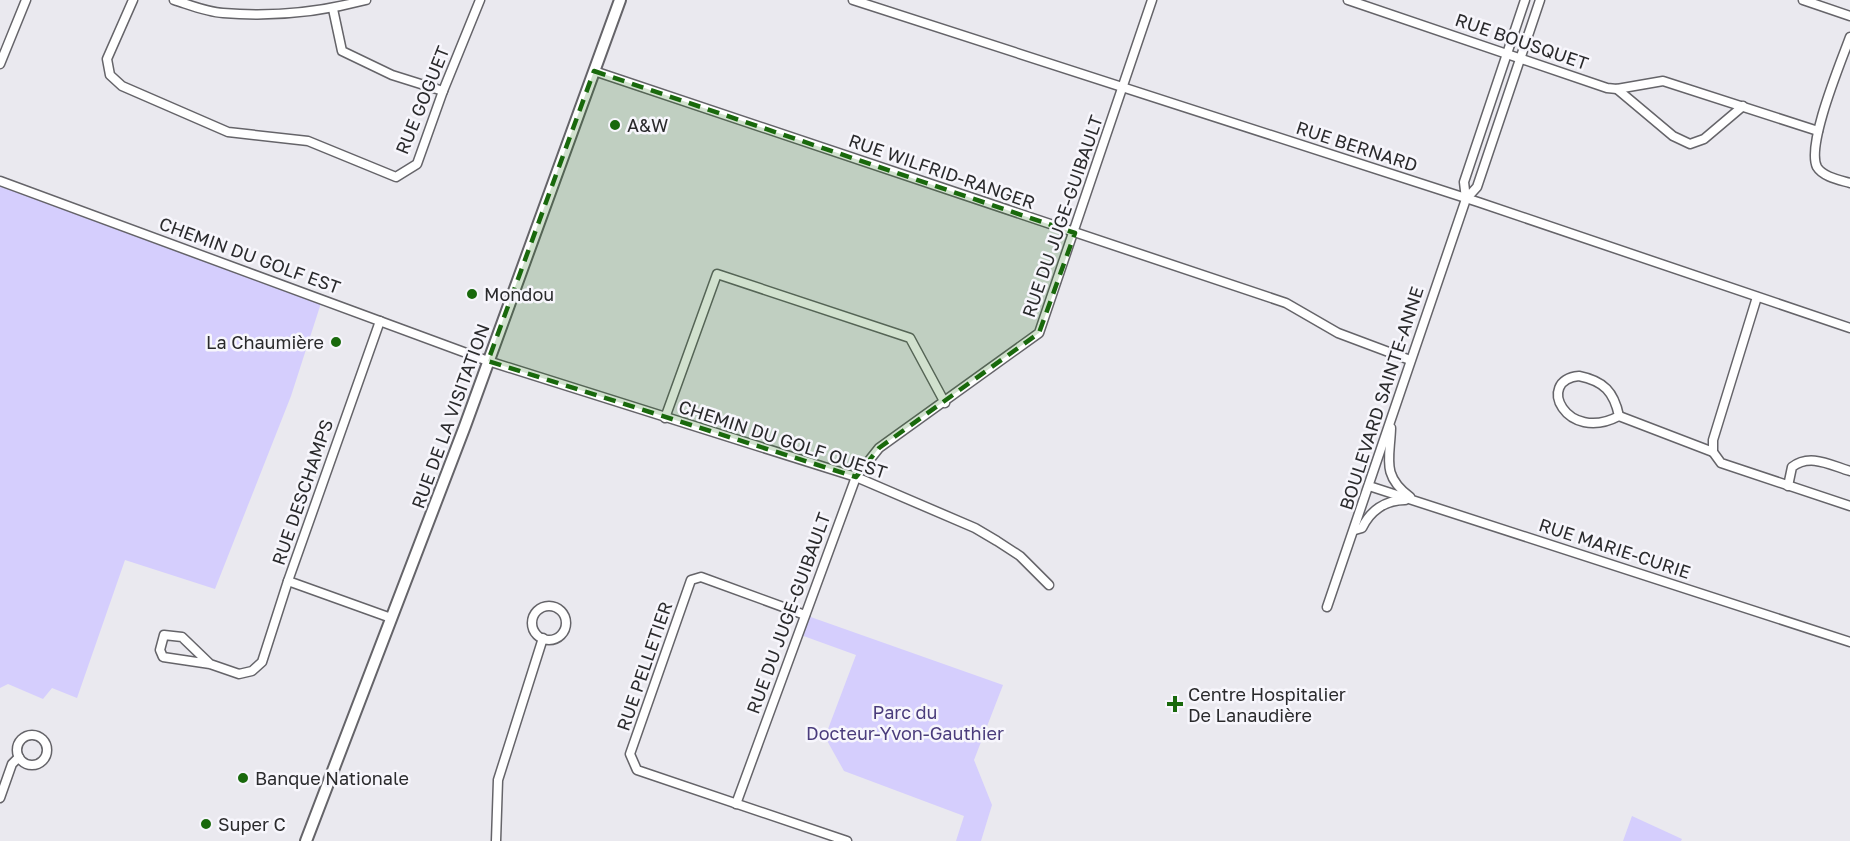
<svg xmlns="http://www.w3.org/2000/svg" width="1850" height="841" font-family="'Golos Text',sans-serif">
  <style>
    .green { fill: #d5cefd }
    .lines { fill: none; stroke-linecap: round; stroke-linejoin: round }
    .minor-casing { stroke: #656469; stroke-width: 11 }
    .major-casing { stroke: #656469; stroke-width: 14 }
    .minor { stroke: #fff; stroke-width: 8 }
    .major { stroke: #fff; stroke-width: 10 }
    .marked { fill: #19690c; fill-opacity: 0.2; stroke: #19690c; stroke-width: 4.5; stroke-dasharray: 12 8; stroke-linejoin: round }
    .poi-dot { fill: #19690c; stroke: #f7f6fc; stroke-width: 2 }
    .labels { text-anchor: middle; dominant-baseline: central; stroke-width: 5; stroke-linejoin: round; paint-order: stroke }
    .street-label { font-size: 18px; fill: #2a2a2c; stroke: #f7f6fc }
    .poi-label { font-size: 18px; fill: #2a2a2c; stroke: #f7f6fc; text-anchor: start }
    .park-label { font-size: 18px; fill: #4a3c7c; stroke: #f7f6fc }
  </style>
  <rect width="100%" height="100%" fill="#eae9ef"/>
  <!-- green -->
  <g class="green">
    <polygon points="0,178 322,300 291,396 215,589 125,560 77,698 52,688 43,699 8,684 0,688"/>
    <polygon points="805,615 1003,685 974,760 992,805 981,841 956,841 964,816 844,771 825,737 856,655 798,634"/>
    <polygon points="1632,816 1682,839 1681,841 1623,841"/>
  </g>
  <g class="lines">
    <!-- minor casing -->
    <g class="minor-casing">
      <g id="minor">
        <polyline points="133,0 107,59 110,75 122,86 228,132 308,141 396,177 417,164 443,91 480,0"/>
        <path d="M174,0C190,5 207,12 223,13C270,17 321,12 366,0"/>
        <polyline points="853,0 1478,202 1850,328"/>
        <polyline points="1348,0 1607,88 1617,89 1663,81 1818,131"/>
        <polyline points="1803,0 1850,16"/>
        <polyline points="333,9 342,51 392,75 443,91"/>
        <path d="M1850,37C1841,62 1806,145 1817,167C1823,177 1840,180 1850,183"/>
        <polyline points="0,64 26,0"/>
        <polyline points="594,71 1286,303 1338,333 1410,360"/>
        <polyline points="1617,89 1673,136 1690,144 1704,139 1743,106"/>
        <polyline points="0,181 488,361 856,477 975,528 997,541 1020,556 1049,585"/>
        <polyline points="1466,199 1464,182 1525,0"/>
        <polyline points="1757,297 1713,440 1713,452 1721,463 1850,506"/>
        <path d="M1579,376C1604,381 1614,392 1619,416C1566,444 1535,380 1579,376Z"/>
        <polyline points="1619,416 1713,452"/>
        <polyline points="665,418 717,274 910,338 945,403"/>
        <path d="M1391,428C1390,459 1381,475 1410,497"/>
        <polyline points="1369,486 1850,642"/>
        <path d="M1788,486L1792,467C1810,453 1830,465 1850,471"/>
        <path d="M1355,530L1362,528C1370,511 1385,500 1405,500"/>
        <polyline points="288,581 391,618"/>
        <circle cx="549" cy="623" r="17"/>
        <polyline points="1327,607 1466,199 1477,187 1540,0"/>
        <polyline points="805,615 701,577 691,580 630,754 637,770 847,841"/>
        <polyline points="210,664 182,637 164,635 160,650 163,657 210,664 239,674 252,671 262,662 288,581 380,321"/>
        <circle cx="32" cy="750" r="15"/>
        <polyline points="0,798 12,764 19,757"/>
        <polyline points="736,804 856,477 879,448 1039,333 1152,0"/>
        <polyline points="496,841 498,780 543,638"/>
      </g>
    </g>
    <!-- major casing -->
    <g class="major-casing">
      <polyline id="major" points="306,841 465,426 620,0"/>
    </g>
    <!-- minor -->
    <use href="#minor" class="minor"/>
    <!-- major -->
    <use href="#major" class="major"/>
  </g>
  <!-- marked area -->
  <path class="marked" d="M594,71L1075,233L1039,333L879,448L856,477L488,361Z"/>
  <!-- markers -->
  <g class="poi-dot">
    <circle cx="615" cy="125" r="6"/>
    <circle cx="472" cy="294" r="6"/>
    <circle cx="336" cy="342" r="6"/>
    <path d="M1172 695h6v6h6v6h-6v6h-6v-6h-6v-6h6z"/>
    <circle cx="243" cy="778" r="6"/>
    <circle cx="206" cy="824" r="6"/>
  </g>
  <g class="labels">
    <!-- street labels -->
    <g class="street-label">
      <text transform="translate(1522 41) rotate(19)">RUE BOUSQUET</text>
      <text transform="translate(422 100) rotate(-68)">RUE GOGUET</text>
      <text transform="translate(1357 146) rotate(18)">RUE BERNARD</text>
      <text transform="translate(942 171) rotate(19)">RUE WILFRID-RANGER</text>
      <text transform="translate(1062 216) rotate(-71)">RUE DU JUGE-GUIBAULT</text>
      <text transform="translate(250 255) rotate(20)">CHEMIN DU GOLF EST</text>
      <text transform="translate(1381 398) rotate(-72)">BOULEVARD SAINTE-ANNE</text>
      <text transform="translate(450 416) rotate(-70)">RUE DE LA VISITATION</text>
      <text transform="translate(783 439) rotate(18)">CHEMIN DU GOLF OUEST</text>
      <text transform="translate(302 492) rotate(-71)">RUE DESCHAMPS</text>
      <text transform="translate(1615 548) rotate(18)">RUE MARIE-CURIE</text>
      <text transform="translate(788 613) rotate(-70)">RUE DU JUGE-GUIBAULT</text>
      <text transform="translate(644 666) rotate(-71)">RUE PELLETIER</text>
    </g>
    <!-- poi labels -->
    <g class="poi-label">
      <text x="627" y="125">A&amp;W</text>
      <text x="484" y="294">Mondou</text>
      <text x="324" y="342" text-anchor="end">La Chaumière</text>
      <text x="1188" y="694">Centre Hospitalier<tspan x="1188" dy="21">De Lanaudière</tspan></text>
      <text x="255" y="778">Banque Nationale</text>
      <text x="218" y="824">Super C</text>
    </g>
    <!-- park labels -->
    <g class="park-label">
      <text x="905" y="712">Parc du<tspan x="905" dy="21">Docteur-Yvon-Gauthier</tspan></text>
    </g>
  </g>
</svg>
